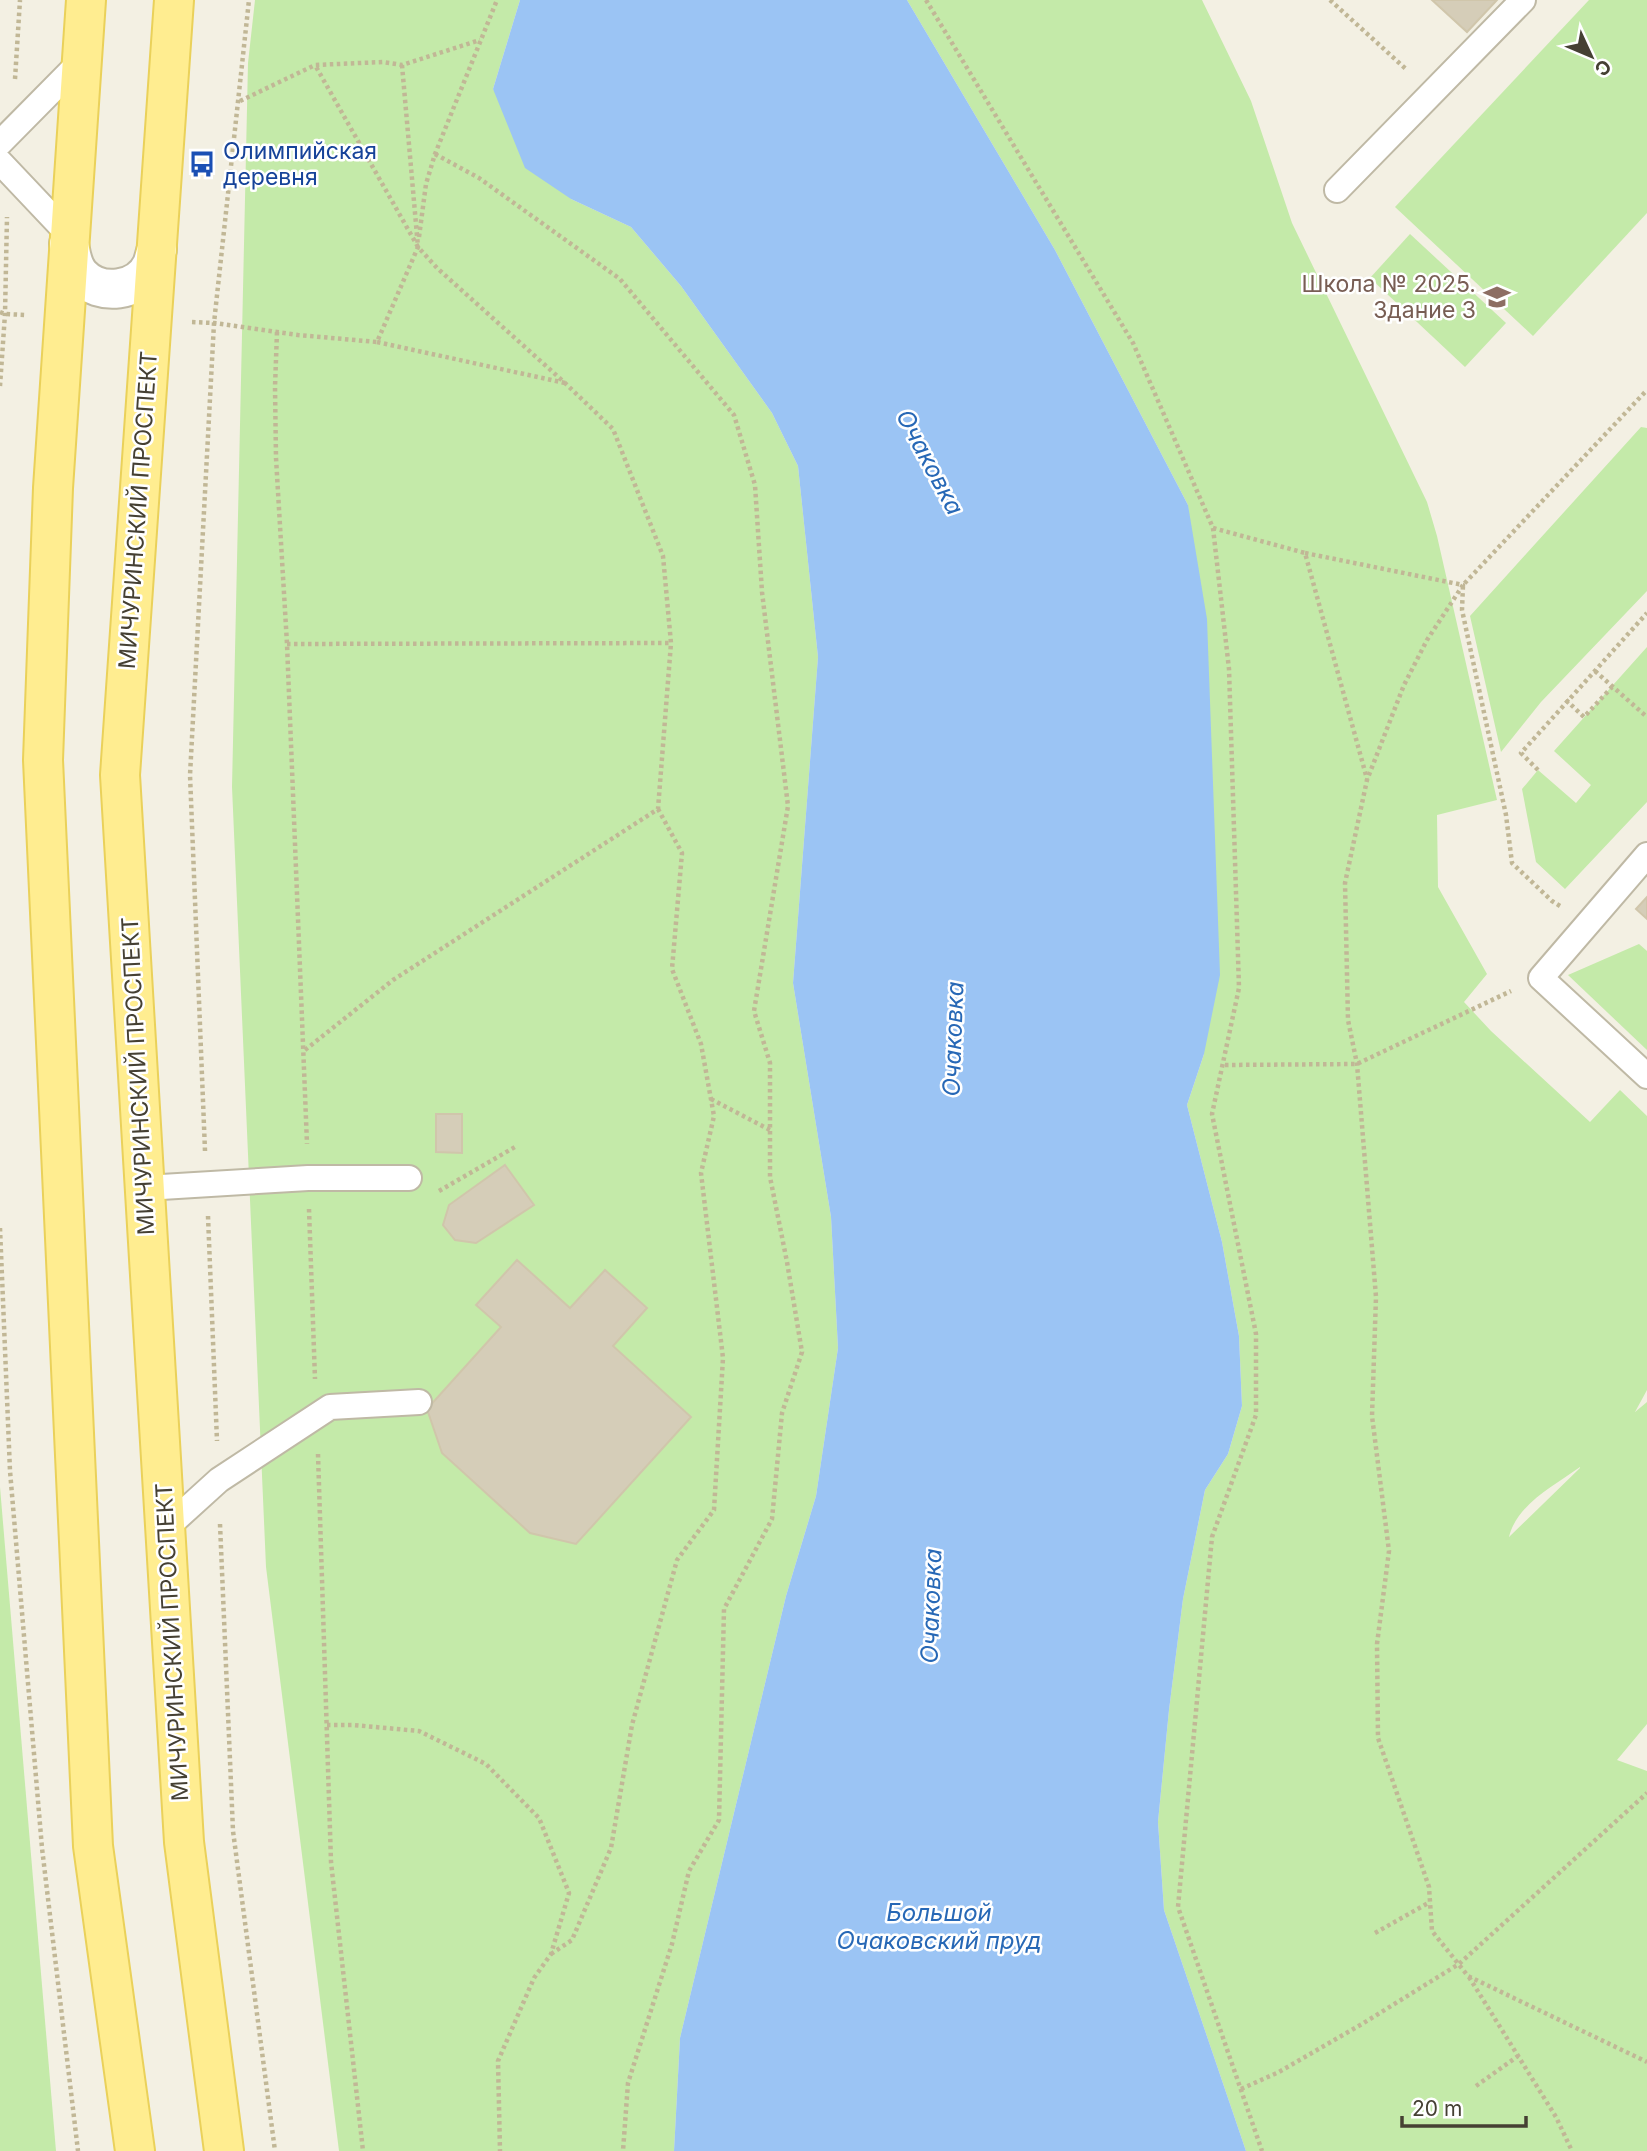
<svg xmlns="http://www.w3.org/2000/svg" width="1647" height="2151" font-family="Inter,sans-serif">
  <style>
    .green { fill: #c4eaa9; fill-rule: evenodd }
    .water { fill: #9bc4f4 }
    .building { fill: #d5cdb8; stroke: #d0c6ab; stroke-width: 2 }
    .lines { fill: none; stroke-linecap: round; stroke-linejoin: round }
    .lane-casing { stroke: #bfb9a5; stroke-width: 28 }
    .street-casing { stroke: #bfb9a5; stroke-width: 42 }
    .primary-casing { stroke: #ead15a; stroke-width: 42 }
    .path { stroke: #c1b796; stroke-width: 4.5; stroke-dasharray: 3.5 3.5; stroke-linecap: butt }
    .lane { stroke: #fff; stroke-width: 24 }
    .street { stroke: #fff; stroke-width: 38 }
    .primary { stroke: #ffed90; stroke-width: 38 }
    .labels { text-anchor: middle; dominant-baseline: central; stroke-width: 5; stroke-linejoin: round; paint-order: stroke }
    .transit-label { font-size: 23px; fill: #164399; stroke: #fff; text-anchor: start }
    .education-label { font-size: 23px; fill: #785e54; stroke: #fff; text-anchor: end }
    .street-label { font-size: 23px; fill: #454033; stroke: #fff }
    .water-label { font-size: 24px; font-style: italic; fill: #2768b6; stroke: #fff }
  </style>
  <rect width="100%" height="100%" fill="#f3f0e3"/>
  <!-- green -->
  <g class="green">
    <polygon points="255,0 520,0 493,89 571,199 631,227 681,286 772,413 798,466 818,657 793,983 831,1217 838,1348 816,1496 786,1596 680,2038 674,2151 339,2151 266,1567 232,787 248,63"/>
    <path d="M907,0H1202L1251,101L1292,223L1427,502L1437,536L1497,800L1437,815L1438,887L1487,974L1464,1002L1491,1031L1590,1122L1620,1090L1647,1116V1390L1635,1412L1647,1402V1724L1617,1760L1647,1771V2151H1246L1164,1910L1158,1822L1169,1710L1183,1599L1205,1490L1228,1454L1242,1406L1239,1336L1222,1242L1187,1105L1204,1054L1188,505L1055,250ZM1580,1467V1468L1509,1537C1517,1504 1554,1486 1580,1467Z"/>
    <polygon points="1589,0 1647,0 1647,213 1533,336 1395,207"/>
    <polygon points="1410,234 1506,323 1465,367 1370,278"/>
    <polygon points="1641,427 1647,428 1647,591 1541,702 1501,752 1470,616"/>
    <polygon points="1647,647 1647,802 1565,889 1536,862 1522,789 1538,770 1576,803 1591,785 1554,751"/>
    <polygon points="1639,944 1647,951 1647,1050 1568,975"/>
    <polygon points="0,1487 56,2151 0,2151"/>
  </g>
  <!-- water -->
  <polygon class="water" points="520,0 907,0 1055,250 1188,505 1207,619 1220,975 1204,1054 1187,1105 1222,1242 1239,1336 1242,1406 1228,1454 1205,1490 1183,1599 1169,1710 1158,1822 1164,1910 1246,2151 674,2151 680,2038 786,1596 816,1496 838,1348 831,1217 793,983 818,657 798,466 772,413 681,286 631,227 571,199 525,168 493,89"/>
  <!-- building -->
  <g class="building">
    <polygon points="1432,0 1497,0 1467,32"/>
    <polygon points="1647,897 1647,919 1636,909"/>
    <polygon points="436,1114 462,1114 462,1153 436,1152"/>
    <polygon points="505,1165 534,1205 476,1243 455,1240 443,1225 449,1205"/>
    <polygon points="517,1260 570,1308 605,1270 647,1308 613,1346 691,1417 576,1544 530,1533 442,1453 427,1409 501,1327 476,1305"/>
  </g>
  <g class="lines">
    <!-- lane casing -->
    <g class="lane-casing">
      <g id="lane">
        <polyline points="0,143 82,60"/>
        <polyline points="0,162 70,236"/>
        <polyline points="1337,190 1523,0"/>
        <polyline points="1647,855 1541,978 1647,1076"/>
        <polyline points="145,1188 308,1178 409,1178"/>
        <polyline points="165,1529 219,1480 330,1407 419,1402"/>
      </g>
    </g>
    <!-- street casing -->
    <g class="street-casing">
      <path id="street" d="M69,244C71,255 72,266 80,275C100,297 139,292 152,265C154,260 155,254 157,249"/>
    </g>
    <!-- primary casing -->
    <g class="primary-casing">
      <g id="primary">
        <polyline points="86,0 53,488 43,760 93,1846 135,2151"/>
        <polyline points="174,0 120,775 184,1842 224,2151"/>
      </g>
    </g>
    <!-- path -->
    <g class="path">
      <polyline points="926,0 1133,343 1213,528 1229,669 1239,988 1212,1114 1256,1334 1256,1415 1212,1537 1178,1907 1262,2151"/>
      <polyline points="1330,0 1407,70"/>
      <polyline points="15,79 20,0"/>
      <polyline points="240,101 315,65 383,62 402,65 480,40"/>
      <polyline points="435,154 479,178 620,279 734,415 755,485 762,592 788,806 754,1011 770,1063 770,1177 787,1262 802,1352 782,1413 772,1519 724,1609 719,1820 689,1871 672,1944 628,2083 623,2151"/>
      <polyline points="419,237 426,184 435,154 497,0"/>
      <polyline points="0,312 5,314 26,315"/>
      <polyline points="192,322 214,323 298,335 377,342 418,247 402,65"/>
      <polyline points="277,332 275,387 276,458 287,644 307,1144"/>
      <polyline points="377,342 565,383"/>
      <polyline points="0,386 5,314 7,217"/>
      <polyline points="1213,528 1305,553 1367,779"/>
      <polyline points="1305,553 1463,585 1427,640 1404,685 1367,780 1345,883 1348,1020 1357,1064 1376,1297 1372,1416 1389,1551 1377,1644 1378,1738 1429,1887 1432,1931 1468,1976 1647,2062"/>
      <polyline points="287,644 671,643"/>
      <polyline points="1595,671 1647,717"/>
      <polyline points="1566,700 1584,717 1612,687"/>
      <polyline points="1538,770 1521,753 1647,613"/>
      <polyline points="1560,906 1552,901 1512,863 1506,815 1462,610 1463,585 1647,390"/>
      <polyline points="305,1050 393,980 658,809 671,643 663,556 613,429 565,383 437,268 418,247 315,65"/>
      <polyline points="1225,1065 1357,1064 1511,991"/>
      <polyline points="711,1099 770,1130"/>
      <polyline points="205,1151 190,775 214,323 249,0"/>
      <polyline points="439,1191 515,1147"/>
      <polyline points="309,1209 315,1379"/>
      <polyline points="208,1216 217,1441"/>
      <polyline points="0,1228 10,1471 42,1848 78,2151"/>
      <polyline points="318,1454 331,1862 363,2151"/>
      <polyline points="220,1524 233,1831 275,2151"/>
      <polyline points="327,1725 353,1725 419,1731 486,1764 539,1818 569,1893 551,1954 534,1978 498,2061 500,2151"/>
      <polyline points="1375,1933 1430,1902"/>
      <polyline points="551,1954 572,1940 611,1848 632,1725 677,1560 714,1510 723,1358 701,1173 714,1116 701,1044 672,969 682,853 658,809"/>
      <polyline points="1469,1977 1556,2117 1572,2151"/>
      <polyline points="1476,2086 1518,2056"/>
      <polyline points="1241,2089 1279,2072 1362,2024 1459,1964 1647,1793"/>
    </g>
    <!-- lane -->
    <use href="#lane" class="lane"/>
    <!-- street -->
    <use href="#street" class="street"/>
    <!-- primary -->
    <use href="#primary" class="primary"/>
  </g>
  <!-- icons -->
  <defs>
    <g id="bus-bare" transform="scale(2.1)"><path d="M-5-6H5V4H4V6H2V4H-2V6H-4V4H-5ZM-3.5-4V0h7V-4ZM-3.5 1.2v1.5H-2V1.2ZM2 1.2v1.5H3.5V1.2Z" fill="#1a4fb4" stroke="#fff" stroke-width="2.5" paint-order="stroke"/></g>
    <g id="school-bare" transform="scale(2.1)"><path d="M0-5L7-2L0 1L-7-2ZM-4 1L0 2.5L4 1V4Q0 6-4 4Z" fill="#8d6e63" stroke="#fff" stroke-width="2.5" paint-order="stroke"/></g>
  </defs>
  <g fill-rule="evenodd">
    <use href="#bus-bare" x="202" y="164"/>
    <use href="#school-bare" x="1497" y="297"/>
  </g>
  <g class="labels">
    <!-- transit labels -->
    <g class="transit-label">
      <text x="223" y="151">Олимпийская<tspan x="223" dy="26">деревня</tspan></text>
    </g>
    <!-- education labels -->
    <g class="education-label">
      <text x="1476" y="284">Школа № 2025.<tspan x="1476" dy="26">Здание 3</tspan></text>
    </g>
    <!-- street labels -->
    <g class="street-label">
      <text transform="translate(138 510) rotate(-86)">МИЧУРИНСКИЙ ПРОСПЕКТ</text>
      <text transform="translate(138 1076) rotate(-93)">МИЧУРИНСКИЙ ПРОСПЕКТ</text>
      <text transform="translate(172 1642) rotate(-93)">МИЧУРИНСКИЙ ПРОСПЕКТ</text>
    </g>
    <!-- water labels -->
    <g class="water-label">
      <text transform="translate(930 462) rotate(62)">Очаковка</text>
      <text transform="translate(953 1039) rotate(-88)">Очаковка</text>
      <text transform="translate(931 1606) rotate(-88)">Очаковка</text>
      <text x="939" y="1912">Большой<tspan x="939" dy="28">Очаковский пруд</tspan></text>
    </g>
  </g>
  <!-- north arrow -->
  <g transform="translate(1591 56) rotate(134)" stroke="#ffffff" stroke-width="5" paint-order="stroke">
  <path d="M0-5L12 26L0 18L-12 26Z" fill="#454033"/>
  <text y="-10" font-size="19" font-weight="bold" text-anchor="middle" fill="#454033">С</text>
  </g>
  <!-- scale -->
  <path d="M1402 2116v10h124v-10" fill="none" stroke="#454033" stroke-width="3.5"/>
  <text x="1412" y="2116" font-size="21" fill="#454033" stroke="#ffffff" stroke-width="5" paint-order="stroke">20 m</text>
</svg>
